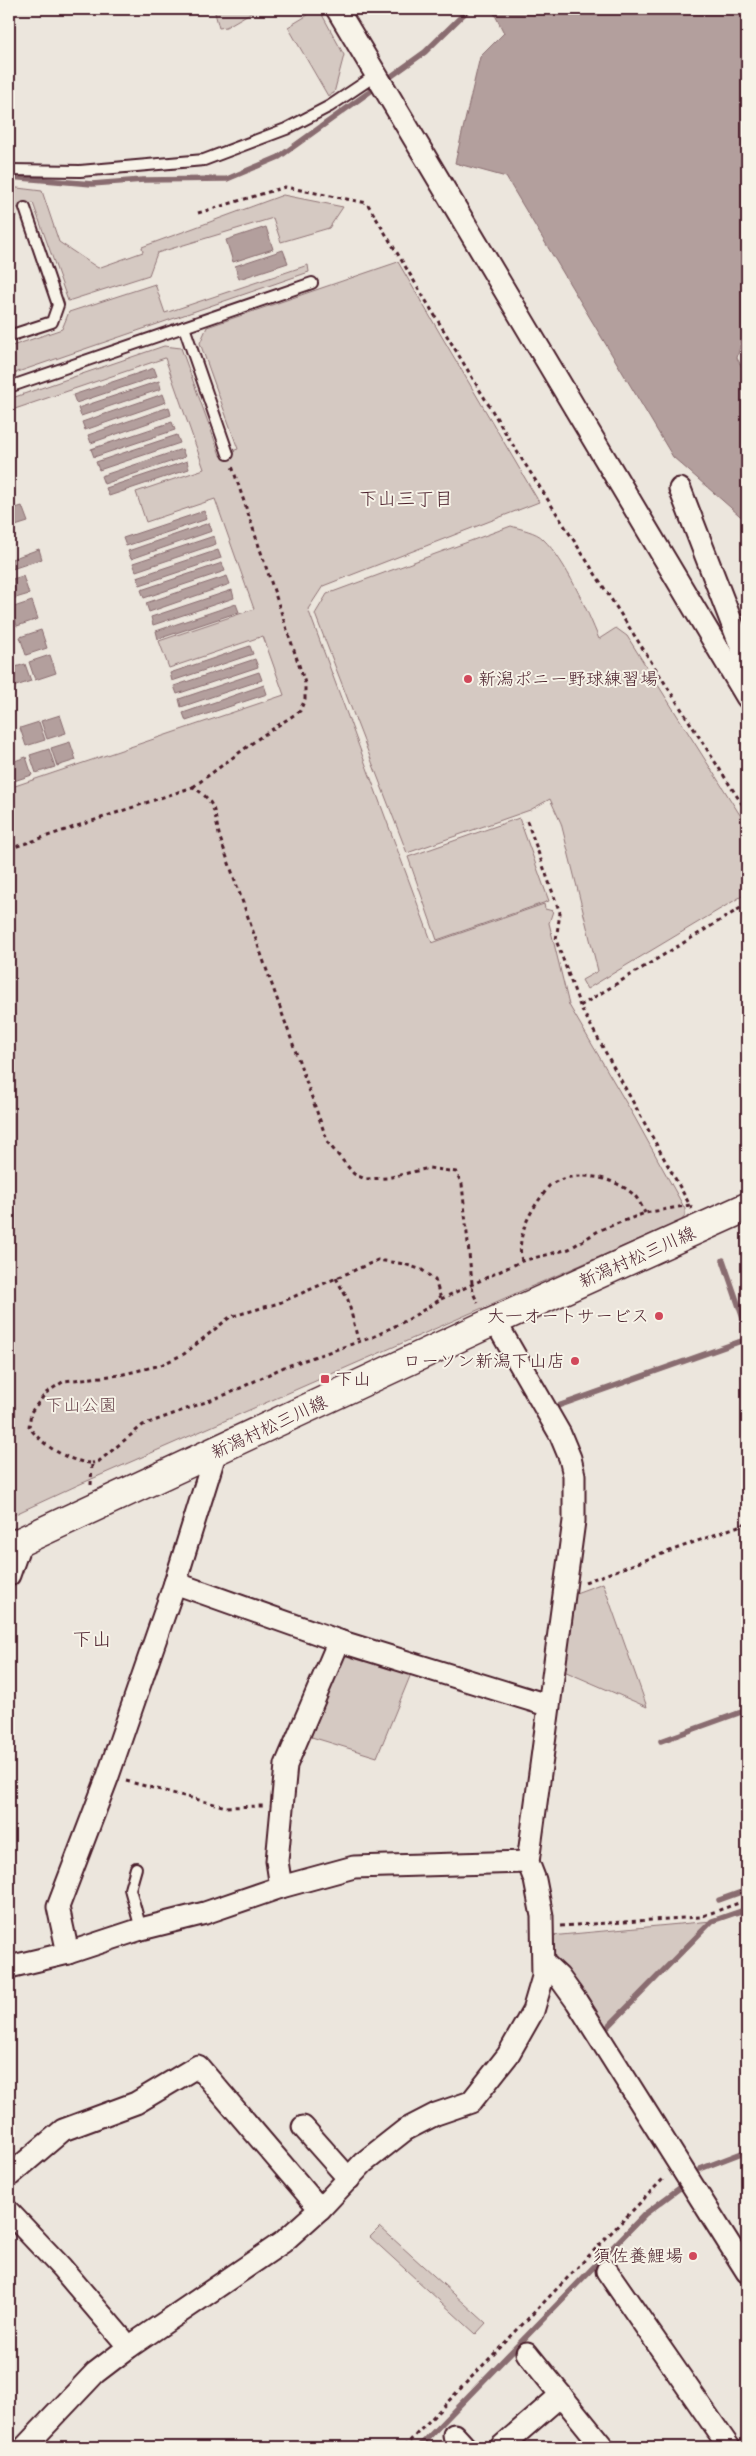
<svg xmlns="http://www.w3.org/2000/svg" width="756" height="2456" font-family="Itim,'Klee One',sans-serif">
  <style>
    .green { fill: #d5c9c2; stroke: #907476 }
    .water { fill: #b39f9d; stroke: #896c6f }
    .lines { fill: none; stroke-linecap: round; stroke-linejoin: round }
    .stream { stroke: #896c6f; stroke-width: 5.5 }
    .lane-casing { stroke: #4a1f2b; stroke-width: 14 }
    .street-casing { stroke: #4a1f2b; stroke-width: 25 }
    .primary-casing { stroke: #4a1f2b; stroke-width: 31 }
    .path { stroke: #4a1f2b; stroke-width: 3; stroke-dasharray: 4 4; stroke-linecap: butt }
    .lane { stroke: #f7f3e8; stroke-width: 10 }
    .street { stroke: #f7f3e8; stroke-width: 21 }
    .primary { stroke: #f7f3e8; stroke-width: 28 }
    .poi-dot { fill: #d1495b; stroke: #f7f3e8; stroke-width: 2 }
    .labels { text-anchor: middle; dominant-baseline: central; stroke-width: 4; stroke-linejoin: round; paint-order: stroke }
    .poi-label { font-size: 18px; fill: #4a1f2b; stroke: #f7f3e8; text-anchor: end }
    .street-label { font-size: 18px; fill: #4a1f2b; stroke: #f7f3e8 }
    .park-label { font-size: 18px; fill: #6d4a51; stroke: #f7f3e8 }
    .neighbourhood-label { font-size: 19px; fill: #4a1f2b; stroke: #f7f3e8 }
    .quarter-label { font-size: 20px; fill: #4a1f2b; stroke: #f7f3e8 }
  </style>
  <rect width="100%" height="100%" fill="#ece6dd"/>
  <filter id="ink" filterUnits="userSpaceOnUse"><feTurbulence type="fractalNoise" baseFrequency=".02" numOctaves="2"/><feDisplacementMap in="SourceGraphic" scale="10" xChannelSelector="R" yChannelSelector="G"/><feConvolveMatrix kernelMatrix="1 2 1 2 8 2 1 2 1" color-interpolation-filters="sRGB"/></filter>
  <g filter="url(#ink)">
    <!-- green -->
    <g class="green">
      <polygon points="214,9 257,9 226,27 219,28"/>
      <polygon points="305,9 319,9 344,55 334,93 328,96 288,27 308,15"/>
      <polygon points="9,187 42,191 59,242 98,268 143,252 142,247 283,195 343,207 329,228 281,242 273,218 157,253 149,275 68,301 33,203 14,209 17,216 9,219"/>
      <polygon points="398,262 539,502 323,586 308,609 432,943 544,904 545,909 553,911 549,923 569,1005 635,1118 685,1209 685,1216 681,1221 78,1485 9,1517 9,788 284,695 263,636 169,668 159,641 254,609 215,499 146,522 136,492 204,469 165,358 9,411 9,399 164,346 181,348 220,455 238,449 200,343 207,327"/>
      <polygon points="308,265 309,272 9,375 9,347 62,329 69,312 155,284 165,313"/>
      <path d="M511,526C520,529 537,532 543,539C566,561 587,610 599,639L616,628L627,636L747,826V893L587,989L582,980L598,971L561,823L550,799L530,810L407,853L315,614L327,594Z"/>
      <polygon points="519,818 549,901 437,940 408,857"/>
      <polygon points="603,1583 647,1707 564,1671 573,1594"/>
      <polygon points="341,1646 413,1669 377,1757 305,1735"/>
      <polygon points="712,1921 604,2031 551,1958 550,1936"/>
      <polygon points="380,2227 486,2323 476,2334 370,2237"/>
    </g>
    <!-- water -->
    <g class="water">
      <polygon points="492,9 747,9 747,320 737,358 747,377 747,522 673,457 506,177 455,163 480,57 504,33"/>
      <polygon points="266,227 273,249 233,262 226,240"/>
      <polygon points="283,250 288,263 239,279 235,266"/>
      <polygon points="154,368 157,376 76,403 73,395"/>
      <polygon points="159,381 161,389 81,416 78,408"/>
      <polygon points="163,394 166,402 85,430 82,422"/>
      <polygon points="169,407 171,415 91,443 88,435"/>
      <polygon points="172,422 175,430 94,457 91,449"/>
      <polygon points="177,435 180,443 99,470 96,462"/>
      <polygon points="182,449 185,457 104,484 101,476"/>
      <polygon points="187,461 189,469 109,496 106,488"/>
      <polygon points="22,506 28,522 9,528 9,510"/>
      <polygon points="204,511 207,519 126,546 123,538"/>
      <polygon points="209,523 212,531 131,559 128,551"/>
      <polygon points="214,536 216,544 136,571 133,563"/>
      <polygon points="39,549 42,559 9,570 9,560"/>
      <polygon points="218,550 221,558 140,585 137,577"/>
      <polygon points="222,563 225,571 144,598 141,590"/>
      <polygon points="23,576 29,594 9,600 9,580"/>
      <polygon points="227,576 230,584 149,612 146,603"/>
      <polygon points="232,590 234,598 153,625 151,617"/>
      <polygon points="32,601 38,619 17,626 11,608"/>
      <polygon points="236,604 239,612 158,639 156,631"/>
      <polygon points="41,630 47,648 26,655 20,637"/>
      <polygon points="250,646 253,654 172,681 170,673"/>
      <polygon points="50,655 56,673 35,680 29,662"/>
      <polygon points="255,659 258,667 177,694 174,686"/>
      <polygon points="25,664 31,681 10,688 9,669"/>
      <polygon points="259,672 262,680 181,707 179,699"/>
      <polygon points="264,685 267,694 186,721 183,713"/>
      <polygon points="60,715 66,733 47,739 41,721"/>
      <polygon points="39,722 45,740 26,746 20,728"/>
      <polygon points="70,742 76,760 57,766 51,748"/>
      <polygon points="49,749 55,767 36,773 30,755"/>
      <polygon points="26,757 32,775 14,781 9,763"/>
    </g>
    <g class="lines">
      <!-- stream -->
      <g class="stream">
        <polyline points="9,177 92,184 143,180 227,179 279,157 425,52 469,9"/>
        <polyline points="723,1260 747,1330"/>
        <polyline points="555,1407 747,1339"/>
        <polyline points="661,1741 747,1710"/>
        <polyline points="719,1900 747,1890"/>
        <polyline points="604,2031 712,1921 747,1909"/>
        <polyline points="700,2169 747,2151"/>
        <polyline points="419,2447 645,2214 681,2187"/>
      </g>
      <!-- lane casing -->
      <g class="lane-casing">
        <g id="lane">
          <polyline points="9,170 80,171 204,160 286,129 330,106 376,75"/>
          <polyline points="184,327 228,454"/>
          <polyline points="9,336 52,322 58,305 25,208"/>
          <polyline points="9,387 312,283"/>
          <polyline points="136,1868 130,1889 141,1929"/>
        </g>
      </g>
      <!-- street casing -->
      <g class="street-casing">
        <g id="street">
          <polyline points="337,9 747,697"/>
          <polyline points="680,489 747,662"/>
          <polyline points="9,1575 21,1541"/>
          <polyline points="175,1583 339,1641 547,1705"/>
          <polyline points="281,1887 277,1861 286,1765 339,1641"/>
          <polyline points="68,1953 58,1907 108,1776 175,1583 216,1451"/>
          <polyline points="544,1963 559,1977 577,2002 747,2272"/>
          <polyline points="9,1967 68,1953 141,1929 205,1913 281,1887 354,1867 528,1862"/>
          <polyline points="303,2127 349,2179"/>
          <polyline points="9,2176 63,2130 136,2103 198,2066 320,2209"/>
          <polyline points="9,2212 61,2267 129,2347"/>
          <polyline points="607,2271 729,2447"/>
          <polyline points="527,2353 603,2447"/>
          <polyline points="454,2435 465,2447"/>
          <polyline points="25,2447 95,2373 129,2347 283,2242 320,2209 363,2163 405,2130 436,2114 471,2102 508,2055 533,2011 543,1977 542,1916 535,1880 528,1862 574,1521 574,1475 570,1458 560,1434 495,1321"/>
          <polyline points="501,2447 561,2395"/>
        </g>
      </g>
      <!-- primary casing -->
      <g class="primary-casing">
        <polyline id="primary" points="9,1547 488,1324 747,1207"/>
      </g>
      <!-- path -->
      <g class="path">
        <polyline points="198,213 285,187 367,203 511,442 747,812"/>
        <polyline points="193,787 259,738 300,711 305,699 305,683 232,466"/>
        <polyline points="527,821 560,913 556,940 580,1006"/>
        <path d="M9,849L193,787C218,803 213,812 220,838L328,1143L354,1174L365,1179L387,1178L429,1168L456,1172L462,1184L473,1293L478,1303"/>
        <polyline points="692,1209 580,1006 747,904"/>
        <path d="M522,1261C516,1238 528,1215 541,1197C544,1194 547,1188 550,1185C575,1169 612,1176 633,1194C638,1198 642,1207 645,1213"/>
        <polyline points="336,1278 348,1300 358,1340"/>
        <polyline points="441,1299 522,1261 569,1249 600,1230 645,1213 690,1205"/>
        <path d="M91,1485L92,1463C68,1462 42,1445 29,1427L31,1412L46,1393L64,1381L120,1375L161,1365L184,1354L230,1317L279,1303L378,1260L404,1264L422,1270L435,1280L441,1299L409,1319L373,1337L284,1367L230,1393L143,1425L98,1462L92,1463"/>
        <polyline points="585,1582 747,1523"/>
        <polyline points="126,1781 226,1807 263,1806"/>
        <polyline points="560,1926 700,1917 747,1900"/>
        <polyline points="404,2447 664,2178"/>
      </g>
      <!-- lane -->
      <use href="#lane" class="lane"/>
      <!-- street -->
      <use href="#street" class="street"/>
      <!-- primary -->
      <use href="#primary" class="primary"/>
    </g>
  </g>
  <!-- markers -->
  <g class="poi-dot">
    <circle cx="468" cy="679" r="5"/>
    <circle cx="659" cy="1316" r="5"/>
    <circle cx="575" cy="1361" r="5"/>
    <rect x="320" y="1374" width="10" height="10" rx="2.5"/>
    <circle cx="693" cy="2256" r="5"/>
  </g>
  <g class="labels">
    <!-- poi labels -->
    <g class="poi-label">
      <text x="478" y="679" text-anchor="start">新潟ポニー野球練習場</text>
      <text x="649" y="1316">大一オートサービス</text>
      <text x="565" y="1361">ローソン新潟下山店</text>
      <text x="335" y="1379" text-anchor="start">下山</text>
      <text x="683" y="2256">須佐養鯉場</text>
    </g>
    <!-- street labels -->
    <g class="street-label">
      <text transform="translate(637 1257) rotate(-24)">新潟村松三川線</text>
      <text transform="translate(269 1427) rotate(-25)">新潟村松三川線</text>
    </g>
    <!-- park labels -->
    <g class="park-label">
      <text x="81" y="1405">下山公園</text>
    </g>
    <!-- neighbourhood labels -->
    <g class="neighbourhood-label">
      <text x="406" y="498">下山三丁目</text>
    </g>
    <!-- quarter labels -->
    <g class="quarter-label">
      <text x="92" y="1639">下山</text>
    </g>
  </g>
  <!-- margin -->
  <rect width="756" height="2456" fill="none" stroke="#f7f3e8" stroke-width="30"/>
  <rect x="15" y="15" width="726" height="2426" fill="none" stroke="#4a1f2b" stroke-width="2" filter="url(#ink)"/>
</svg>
